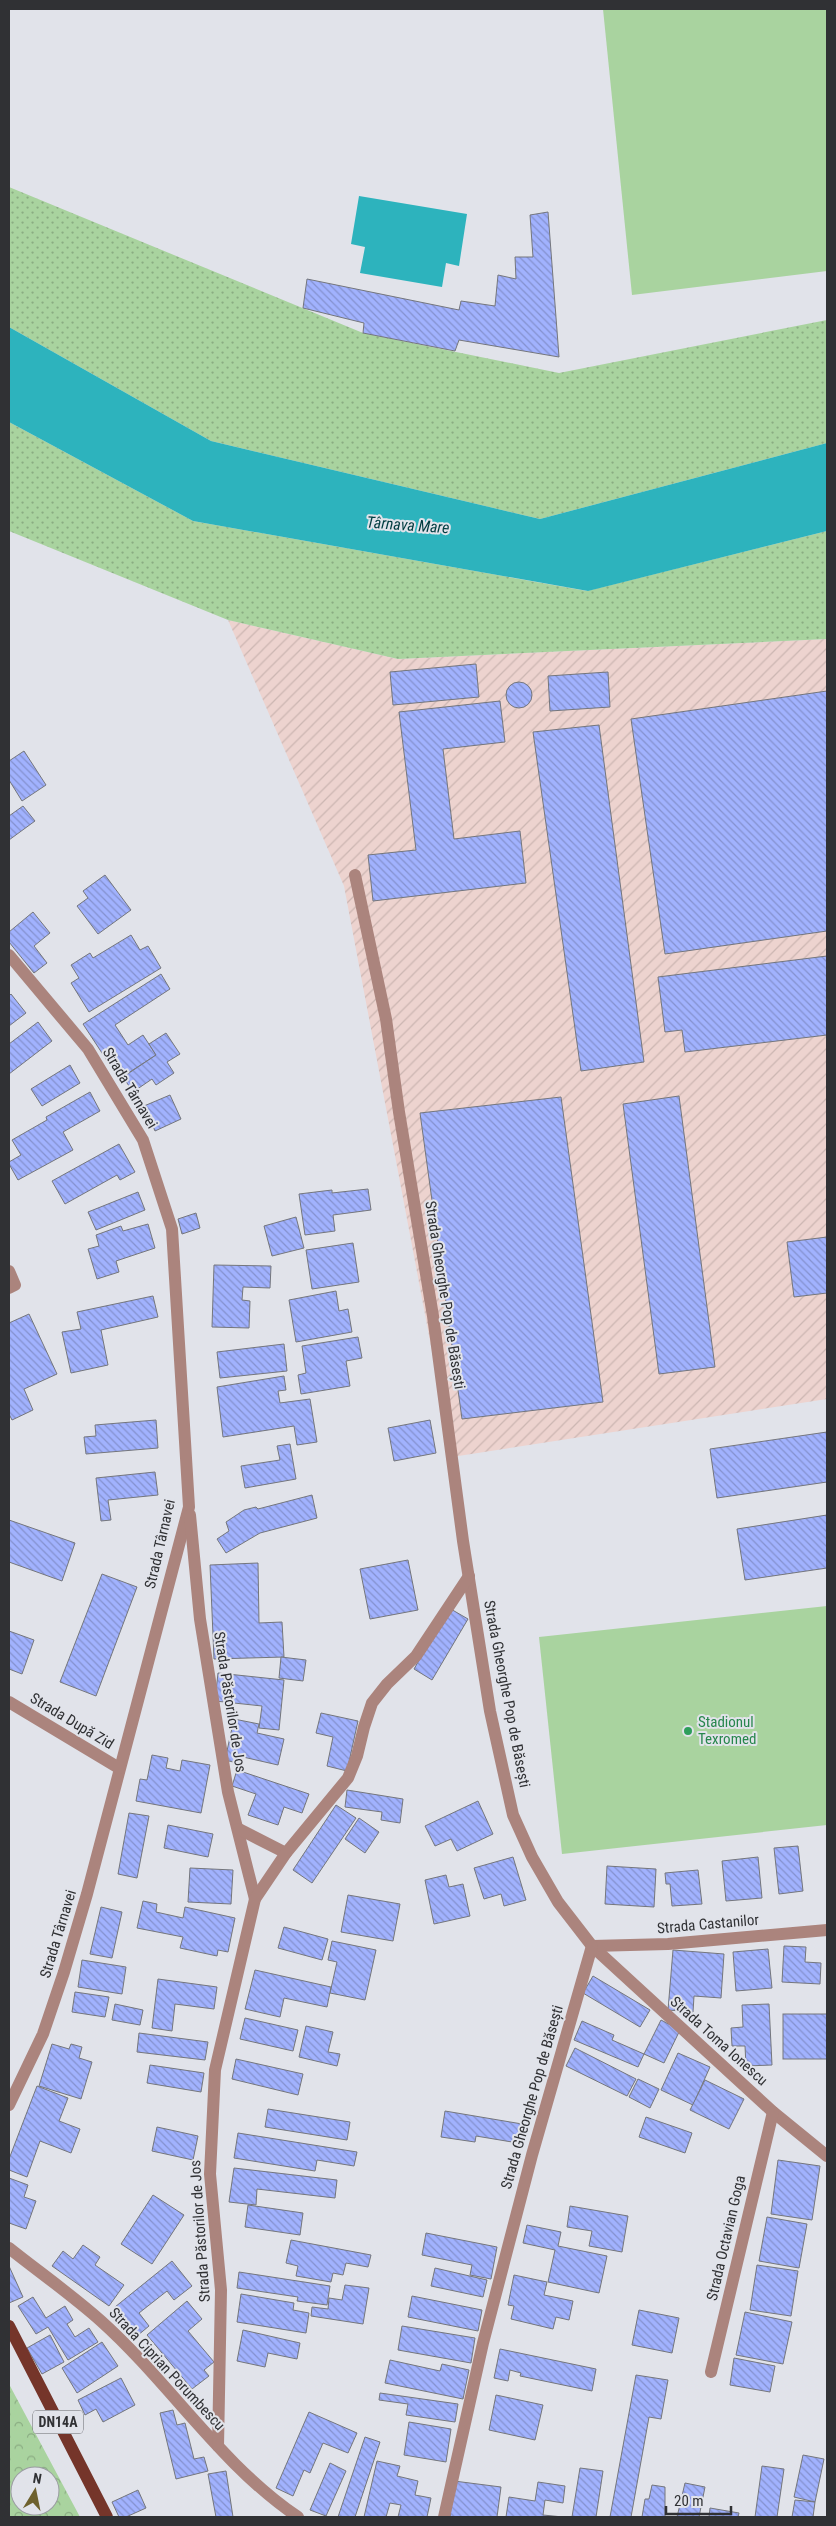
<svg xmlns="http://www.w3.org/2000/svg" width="836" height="2526" font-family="'Roboto Condensed',sans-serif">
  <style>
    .industrial { fill: url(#industrial-furrows) }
    .grass { fill: url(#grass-dots) }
    .park { fill: url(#park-crowns); fill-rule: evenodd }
    .pitch { fill: #a9d39f }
    .water { fill: #2db3bd }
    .building { fill: url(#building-back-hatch); stroke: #74767c }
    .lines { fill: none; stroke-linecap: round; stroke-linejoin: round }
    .minor { stroke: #ab847d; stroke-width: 12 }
    .major { stroke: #75352a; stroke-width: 12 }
    .leisure-dot { fill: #2e9e5b; stroke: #e1e3ea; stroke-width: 2 }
    .labels { text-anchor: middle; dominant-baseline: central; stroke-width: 4; stroke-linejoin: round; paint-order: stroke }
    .shield { fill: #e1e3ea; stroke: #65666b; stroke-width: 1 }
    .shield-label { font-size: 14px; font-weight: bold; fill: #303134 }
    .street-label { font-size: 15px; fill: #303134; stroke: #e1e3ea }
    .leisure-label { font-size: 15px; fill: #27864d; stroke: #e1e3ea; text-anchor: start }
    .water-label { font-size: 16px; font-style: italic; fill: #003c40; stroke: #e1e3ea }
  </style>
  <defs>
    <pattern id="industrial-furrows" width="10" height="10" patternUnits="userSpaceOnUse" patternTransform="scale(1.25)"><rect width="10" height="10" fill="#edd3cf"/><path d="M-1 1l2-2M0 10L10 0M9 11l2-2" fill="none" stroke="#ccb6b2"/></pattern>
    <pattern id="grass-dots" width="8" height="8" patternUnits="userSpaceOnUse" patternTransform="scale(1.25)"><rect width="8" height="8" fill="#a9d39f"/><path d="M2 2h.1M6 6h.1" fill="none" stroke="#8aac82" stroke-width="1.8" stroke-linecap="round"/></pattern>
    <pattern id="park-crowns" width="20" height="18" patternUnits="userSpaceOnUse" patternTransform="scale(1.25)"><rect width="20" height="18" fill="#a9d39f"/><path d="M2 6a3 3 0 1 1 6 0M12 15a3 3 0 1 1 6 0" fill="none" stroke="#8aac82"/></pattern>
    <pattern id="building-back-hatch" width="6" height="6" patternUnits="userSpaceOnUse" patternTransform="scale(1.25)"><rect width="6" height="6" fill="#a1b2fe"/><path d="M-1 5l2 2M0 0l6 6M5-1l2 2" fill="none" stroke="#8491ce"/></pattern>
  </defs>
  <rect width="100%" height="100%" fill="#e1e3ea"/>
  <!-- industrial -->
  <polygon class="industrial" points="228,620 398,659 827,639 827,1399 452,1457 344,886"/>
  <!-- grass -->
  <g class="grass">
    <polygon points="9,187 363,333 559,373 827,320 827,443 540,519 211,441 9,327"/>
    <polygon points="9,422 193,521 587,591 827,531 827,639 398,659 228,620 9,531"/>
  </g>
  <!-- park -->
  <path class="park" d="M9,2384L80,2517H9ZM20,2476H50V2506H20Z"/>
  <!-- pitch -->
  <g class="pitch">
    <polygon points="603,9 827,9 827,271 632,295"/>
    <polygon points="827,1606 827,1825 562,1854 539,1637"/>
  </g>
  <!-- water -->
  <g class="water">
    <polygon points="359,196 467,214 459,266 446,263 442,287 360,273 365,247 351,244"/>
    <polygon points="9,327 211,441 540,519 827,443 827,531 588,591 193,521 9,422"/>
  </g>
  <!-- building -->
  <g class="building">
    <polygon points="548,212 559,357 459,340 455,351 363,333 364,323 303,308 307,279 459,310 461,301 495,306 498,275 516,279 515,257 533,257 530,215"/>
    <polygon points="476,664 479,697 393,705 390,672"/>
    <polygon points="608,672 610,707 550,711 548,676"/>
    <circle cx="519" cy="695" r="13"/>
    <polygon points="827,691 827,931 665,954 631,719"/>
    <polygon points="500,701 505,742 443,749 454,839 520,831 526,883 373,901 368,855 416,850 399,712"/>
    <polygon points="599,725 644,1062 581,1071 533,732"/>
    <polygon points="24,751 46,785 22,801 9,780 9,761"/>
    <polygon points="23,806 35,821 9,840 9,816"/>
    <polygon points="105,875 131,910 98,934 77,906 88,898 83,891"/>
    <polygon points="33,912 50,933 34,946 47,963 34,973 9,942 9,932"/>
    <polygon points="131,935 140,950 148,946 161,968 89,1012 71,983 79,978 71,965 90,953 93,958"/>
    <polygon points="827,956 827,1035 685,1052 682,1030 665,1032 658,977"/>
    <polygon points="161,974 170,989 115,1025 128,1045 143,1035 156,1055 119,1079 83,1024"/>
    <polygon points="11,994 26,1013 9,1026 9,996"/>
    <polygon points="38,1022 52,1041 9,1074 9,1044"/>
    <polygon points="166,1033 180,1054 167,1062 174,1073 156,1085 152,1079 133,1092 123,1077 156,1055 149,1044"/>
    <polygon points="70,1065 80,1083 42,1106 31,1089"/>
    <polygon points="90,1092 100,1111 63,1132 73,1150 18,1180 9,1164 9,1162 21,1155 12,1140 47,1120 46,1117"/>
    <polygon points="170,1095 181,1119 155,1131 144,1106"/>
    <polygon points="679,1096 715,1367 659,1374 623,1104"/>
    <polygon points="561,1097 603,1402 462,1419 420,1113"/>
    <polygon points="119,1144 135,1172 120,1180 117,1175 65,1204 52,1181"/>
    <polygon points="368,1189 371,1210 333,1215 335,1231 305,1235 299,1194 332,1190 332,1193"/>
    <polygon points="138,1192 145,1210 96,1230 88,1212"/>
    <polygon points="196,1213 200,1228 182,1234 178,1219"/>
    <polygon points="296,1217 304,1248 272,1256 264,1226"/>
    <polygon points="148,1224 155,1248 116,1261 119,1272 97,1279 88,1249 99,1246 96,1235 121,1226 123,1231"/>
    <polygon points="827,1237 827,1293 794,1297 787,1242"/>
    <polygon points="353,1243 359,1282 312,1289 306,1250"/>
    <polygon points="214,1265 271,1266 270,1288 243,1287 242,1300 250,1301 249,1328 212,1327"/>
    <polygon points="336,1291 339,1311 348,1309 352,1332 296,1342 289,1300"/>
    <polygon points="153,1296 158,1317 101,1330 108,1365 71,1373 62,1332 81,1329 77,1312"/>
    <polygon points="29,1314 57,1374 24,1389 33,1410 12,1420 9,1414 9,1323"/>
    <polygon points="358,1337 362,1358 346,1361 350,1386 301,1394 298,1375 306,1373 302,1346"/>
    <polygon points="284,1344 287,1371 220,1378 217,1352"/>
    <polygon points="284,1376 286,1390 278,1391 280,1403 310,1399 317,1442 297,1445 294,1426 223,1437 217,1387"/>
    <polygon points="156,1420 158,1448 86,1454 84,1437 96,1436 95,1425"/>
    <polygon points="430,1420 436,1453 394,1461 388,1428"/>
    <polygon points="827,1432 827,1482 717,1498 710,1449"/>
    <polygon points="290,1444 296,1479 245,1488 241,1466 280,1460 277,1446"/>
    <polygon points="155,1472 158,1495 108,1500 111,1520 101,1521 96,1478"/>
    <polygon points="312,1495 317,1518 260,1533 226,1553 217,1539 229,1531 226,1522 244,1510 256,1507 258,1509"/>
    <polygon points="827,1515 827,1568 745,1580 737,1529"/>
    <polygon points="9,1520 75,1543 62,1581 9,1562"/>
    <polygon points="408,1560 418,1610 370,1619 360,1569"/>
    <polygon points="258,1563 259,1623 282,1622 284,1657 214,1659 210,1565"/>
    <polygon points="102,1574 137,1587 96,1696 60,1682"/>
    <polygon points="449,1608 468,1619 432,1680 414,1669"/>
    <polygon points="9,1631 34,1640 22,1674 9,1669"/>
    <polygon points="281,1657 306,1660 303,1681 279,1678"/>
    <polygon points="218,1673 284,1680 279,1730 259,1728 262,1706 215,1701"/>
    <polygon points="321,1713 358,1721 347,1771 327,1766 333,1737 316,1733"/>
    <polygon points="234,1719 259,1724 257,1733 284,1739 278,1765 243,1757 241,1764 225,1760"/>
    <polygon points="152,1755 168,1758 166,1768 180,1771 182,1760 210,1765 201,1813 136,1801 140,1779 147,1780"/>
    <polygon points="237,1770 309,1794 302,1813 284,1807 278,1825 248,1815 256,1794 232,1786"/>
    <polygon points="347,1790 403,1799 400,1823 381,1820 382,1812 345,1807"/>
    <polygon points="478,1801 493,1834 457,1851 451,1839 435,1846 425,1826"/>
    <polygon points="336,1805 356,1818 312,1883 293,1870"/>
    <polygon points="129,1813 149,1816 137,1878 118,1874"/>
    <polygon points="359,1818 379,1832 365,1853 345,1839"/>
    <polygon points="168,1825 213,1834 208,1857 164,1848"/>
    <polygon points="798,1846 803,1891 779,1894 774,1848"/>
    <polygon points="513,1857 526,1900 504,1906 501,1894 484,1899 474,1868"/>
    <polygon points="758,1857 762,1898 726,1901 722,1861"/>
    <polygon points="607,1866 656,1869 654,1907 605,1904"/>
    <polygon points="190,1868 233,1870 231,1904 188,1902"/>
    <polygon points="698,1870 702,1904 672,1906 670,1884 666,1884 665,1873"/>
    <polygon points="446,1875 449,1887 463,1884 470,1916 434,1924 425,1880"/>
    <polygon points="348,1895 400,1904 393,1941 341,1932"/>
    <polygon points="143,1901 157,1904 156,1912 183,1918 185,1907 235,1918 228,1952 218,1950 217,1956 180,1948 183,1937 137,1928"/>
    <polygon points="101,1907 122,1912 112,1958 90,1954"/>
    <polygon points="284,1927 328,1939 322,1960 278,1948"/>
    <polygon points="332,1941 376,1950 365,2000 330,1993 337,1962 328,1960"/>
    <polygon points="784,1946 806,1947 805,1962 821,1963 820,1984 782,1982"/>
    <polygon points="768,1949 772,1988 736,1991 733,1952"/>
    <polygon points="673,1950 724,1954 721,1998 694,1996 693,2012 668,2010"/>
    <polygon points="82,1960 126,1967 122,1994 78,1987"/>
    <polygon points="255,1970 331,1987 327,2007 284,1998 280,2017 245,2009"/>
    <polygon points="593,1976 650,2010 640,2027 583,1993"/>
    <polygon points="158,1979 217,1987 214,2009 175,2004 172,2031 152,2028"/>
    <polygon points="75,1992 109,1997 105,2017 72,2012"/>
    <polygon points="115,2004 143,2010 140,2025 112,2020"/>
    <polygon points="769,2004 772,2065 746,2066 745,2046 732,2046 731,2028 743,2027 742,2005"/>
    <rect x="783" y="2014" width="44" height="45"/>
    <polygon points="245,2018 298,2030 293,2051 240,2039"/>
    <polygon points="661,2020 680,2030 664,2063 644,2054"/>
    <polygon points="582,2021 614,2035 612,2040 644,2054 638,2067 574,2040"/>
    <polygon points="306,2026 333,2032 328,2052 340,2054 337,2066 299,2057"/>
    <polygon points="139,2033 208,2042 205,2060 137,2052"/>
    <polygon points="52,2044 69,2049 71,2044 82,2047 79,2058 92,2062 81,2099 39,2086"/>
    <polygon points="575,2048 636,2079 627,2096 566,2066"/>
    <polygon points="678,2053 710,2067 693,2105 661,2090"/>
    <polygon points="236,2059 303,2074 298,2095 232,2079"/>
    <polygon points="150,2065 204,2073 201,2092 147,2083"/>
    <polygon points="638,2079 659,2089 650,2108 629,2097"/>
    <polygon points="705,2080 744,2099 729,2129 690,2110"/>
    <polygon points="37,2086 68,2098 59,2121 80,2129 71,2153 40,2141 27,2177 9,2170 9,2159"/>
    <polygon points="268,2109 350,2122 347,2140 265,2127"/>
    <polygon points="445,2111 528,2125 524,2144 476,2136 475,2142 441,2137"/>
    <polygon points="646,2117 692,2133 685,2153 639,2137"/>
    <polygon points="157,2127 198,2136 193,2160 152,2151"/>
    <polygon points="238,2133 357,2152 354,2166 317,2160 315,2171 234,2158"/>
    <polygon points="778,2160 820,2166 812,2220 771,2214"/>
    <polygon points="234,2168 337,2180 335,2198 257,2189 256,2205 229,2202"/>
    <polygon points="9,2178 28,2185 24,2197 36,2201 26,2229 9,2223"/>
    <polygon points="153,2195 184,2215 152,2264 121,2244"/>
    <polygon points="248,2205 303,2213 300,2235 245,2227"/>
    <polygon points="570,2206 628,2216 622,2252 589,2246 592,2231 567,2227"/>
    <polygon points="767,2217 807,2224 799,2268 759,2261"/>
    <polygon points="527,2225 561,2232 558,2246 607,2256 599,2293 548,2282 555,2250 523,2243"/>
    <polygon points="426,2233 497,2247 491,2279 470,2275 472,2265 422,2255"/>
    <polygon points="291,2240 371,2255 368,2267 346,2263 343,2275 333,2273 331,2282 296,2276 298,2266 286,2263"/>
    <polygon points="83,2245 100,2257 95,2265 124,2285 109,2306 52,2266 63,2251 73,2259"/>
    <polygon points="172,2261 192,2286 174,2300 167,2291 139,2313 149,2326 137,2336 115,2307"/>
    <polygon points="757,2265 798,2271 791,2316 750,2310"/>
    <polygon points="9,2266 23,2297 9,2303"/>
    <polygon points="435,2268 487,2280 483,2297 431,2286"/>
    <polygon points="239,2272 330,2286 327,2305 297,2301 298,2297 237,2288"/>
    <polygon points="514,2275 547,2282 544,2295 573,2301 569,2320 556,2317 553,2329 511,2319 514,2306 508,2305"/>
    <polygon points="345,2285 369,2288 363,2324 311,2316 312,2307 328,2309 329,2298 342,2300"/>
    <polygon points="241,2294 294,2303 293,2310 309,2313 306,2333 237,2322"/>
    <polygon points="412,2296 482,2310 478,2331 408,2317"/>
    <polygon points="33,2297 46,2318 65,2306 73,2320 67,2324 75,2337 89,2328 98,2342 68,2360 48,2327 36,2334 18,2306"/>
    <polygon points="187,2301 202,2319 188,2331 214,2362 204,2370 209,2376 192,2389 147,2335"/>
    <polygon points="639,2310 679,2318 672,2353 632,2345"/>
    <polygon points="745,2312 792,2322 783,2364 736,2355"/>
    <polygon points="402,2326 475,2338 471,2363 398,2350"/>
    <polygon points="243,2330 300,2343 297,2359 268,2353 265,2367 237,2361"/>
    <polygon points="50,2335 64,2362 42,2374 27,2348"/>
    <polygon points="102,2342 118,2366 77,2393 62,2368"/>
    <polygon points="500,2349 596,2369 592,2391 520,2376 521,2373 510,2370 508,2381 494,2378"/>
    <polygon points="734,2358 775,2366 770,2392 730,2385"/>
    <polygon points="390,2360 440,2371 442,2364 469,2370 463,2399 385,2383"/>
    <polygon points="636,2375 668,2380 661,2419 649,2417 631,2517 610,2517"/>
    <polygon points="121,2378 135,2405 103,2422 96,2409 85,2415 78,2400"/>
    <polygon points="380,2393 458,2404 455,2422 406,2415 408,2404 379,2400"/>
    <polygon points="496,2395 543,2405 535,2440 489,2430"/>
    <polygon points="173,2410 177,2425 185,2423 194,2459 204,2457 208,2471 176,2479 160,2413"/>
    <polygon points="309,2412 357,2433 348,2453 323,2443 310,2473 304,2470 293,2496 276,2488"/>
    <polygon points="409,2422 451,2429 446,2462 404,2455"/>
    <polygon points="365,2437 380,2442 355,2517 338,2517"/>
    <polygon points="803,2455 824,2459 815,2502 794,2497"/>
    <polygon points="377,2461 400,2466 397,2476 418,2481 415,2495 431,2498 427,2517 398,2517 401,2505 390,2503 386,2517 364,2517"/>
    <polygon points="330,2463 346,2471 326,2516 310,2510"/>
    <polygon points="762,2466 784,2469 777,2517 755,2517"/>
    <polygon points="580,2468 603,2471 596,2517 572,2517"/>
    <polygon points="226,2471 233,2517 216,2517 208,2474"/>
    <polygon points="454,2481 501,2487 497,2517 450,2517"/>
    <polygon points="538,2482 565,2486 563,2503 545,2500 543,2515 563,2517 506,2517 509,2497 535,2501"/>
    <polygon points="685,2483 705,2487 699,2517 677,2517"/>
    <polygon points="652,2485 665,2487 665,2517 642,2517 645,2499 649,2499"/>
    <polygon points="138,2490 146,2508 126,2517 119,2517 112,2502"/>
    <polygon points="795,2500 815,2502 813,2517 792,2517"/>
    <polygon points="710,2508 739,2513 738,2517 709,2517"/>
  </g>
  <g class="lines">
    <!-- minor -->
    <g class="minor">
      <polyline points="355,875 386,1019 399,1112 433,1316 463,1541 490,1711 513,1815 532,1857 558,1902 592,1946 773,2112 827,2156"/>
      <polyline points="9,955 88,1049 143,1140 172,1229 189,1507 87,1894 64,1972 43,2034 9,2105"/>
      <polyline points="9,1271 15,1285 9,1288"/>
      <polyline points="190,1515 200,1619 228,1792 255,1899"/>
      <polyline points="9,1702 119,1768"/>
      <polyline points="239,1829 286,1853"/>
      <polyline points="592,1946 668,1944 827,1930"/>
      <path d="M9,2248C39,2272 72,2295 101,2321C170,2383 221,2465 298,2517"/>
      <polyline points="711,2372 773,2112"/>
      <polyline points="218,2446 221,2290 210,2174 215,2070 255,1899 286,1853 348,1778 357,1756 364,1727 372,1703 387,1684 416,1656 469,1576"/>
      <polyline points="444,2517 483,2343 532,2155 592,1946"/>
    </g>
    <!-- major -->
    <polyline class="major" points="9,2326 107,2517"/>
  </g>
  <!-- markers -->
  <circle class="leisure-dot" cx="688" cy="1731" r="5"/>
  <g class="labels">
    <!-- shield labels -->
    <rect class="shield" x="33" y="2410.5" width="50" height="23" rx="4"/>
    <g class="shield-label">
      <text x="58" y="2422">DN14A</text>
    </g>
    <!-- street labels -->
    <g class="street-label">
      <text transform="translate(130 1088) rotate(59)">Strada Târnavei</text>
      <text transform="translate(445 1295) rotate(81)">Strada Gheorghe Pop de Băsești</text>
      <text transform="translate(160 1544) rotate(-77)">Strada Târnavei</text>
      <text transform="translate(507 1694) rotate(79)">Strada Gheorghe Pop de Băsești</text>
      <text transform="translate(230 1702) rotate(81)">Strada Păstorilor de Jos</text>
      <text transform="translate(72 1721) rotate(31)">Strada După Zid</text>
      <text transform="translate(708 1924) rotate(-5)">Strada Castanilor</text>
      <text transform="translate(58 1934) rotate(-73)">Strada Târnavei</text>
      <text transform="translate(719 2041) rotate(42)">Strada Toma Ionescu</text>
      <text transform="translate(532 2097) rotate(-74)">Strada Gheorghe Pop de Băsești</text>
      <text transform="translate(200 2231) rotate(-94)">Strada Păstorilor de Jos</text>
      <text transform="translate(726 2238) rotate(-77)">Strada Octavian Goga</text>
      <text transform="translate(167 2369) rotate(47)">Strada Ciprian Porumbescu</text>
    </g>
    <!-- leisure labels -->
    <g class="leisure-label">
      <text x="698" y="1722">Stadionul<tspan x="698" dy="17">Texromed</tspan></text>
    </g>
    <!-- water labels -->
    <g class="water-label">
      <text transform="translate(408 525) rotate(4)">Târnava Mare</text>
    </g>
  </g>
  <!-- border -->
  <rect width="836" height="2526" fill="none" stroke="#303134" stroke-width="20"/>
  <!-- north arrow -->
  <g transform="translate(35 2491) rotate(10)"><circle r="24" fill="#e1e3ea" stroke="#9a9ca1"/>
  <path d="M0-4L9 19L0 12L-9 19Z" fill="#6e612e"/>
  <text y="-8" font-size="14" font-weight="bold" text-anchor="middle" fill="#303134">N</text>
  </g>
  <!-- scale -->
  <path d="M666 2506v8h65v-8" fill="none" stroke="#303134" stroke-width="2.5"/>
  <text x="674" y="2506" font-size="15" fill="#303134" stroke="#e1e3ea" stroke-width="4" paint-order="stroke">20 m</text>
</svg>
